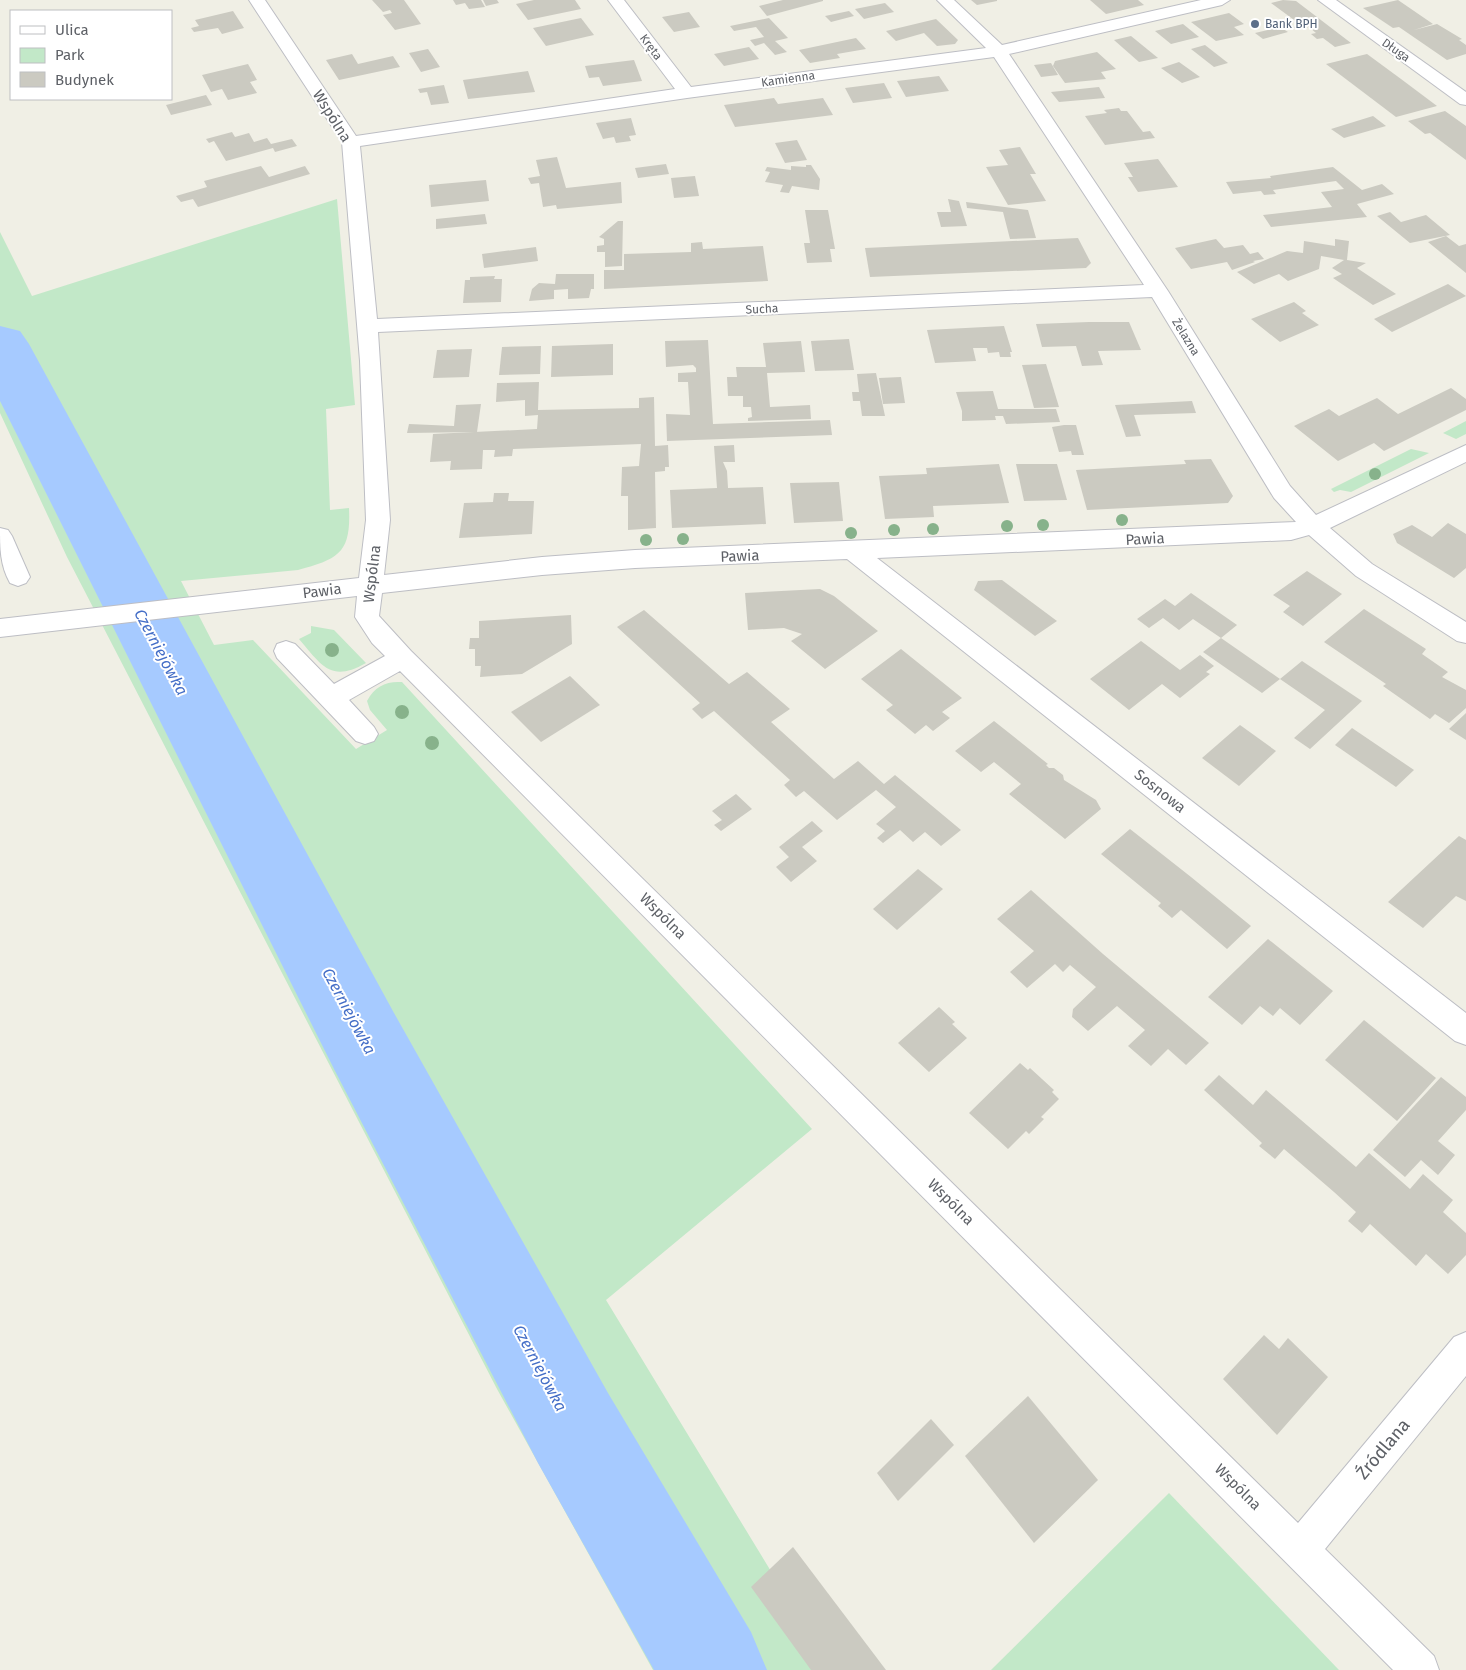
<svg xmlns="http://www.w3.org/2000/svg" width="1466" height="1670" font-family="'Fira Sans',sans-serif">
  <style>
    .green { fill: #c2e8c8 }
    .lines { fill: none; stroke-linecap: round; stroke-linejoin: round }
    .river { fill: #a6caff; fill-rule: evenodd }
    .building { fill: #cbcac1 }
    .minor-casing { stroke: #bdbec4; stroke-width: 2 }
    .minor { fill: #fff; fill-rule: evenodd }
    .tree { fill: #87b28b }
    .service-dot { fill: #5c6f8a; stroke: #fff; stroke-width: 2 }
    .labels { text-anchor: middle; dominant-baseline: central; stroke-width: 4; stroke-linejoin: round; paint-order: stroke }
    .far-service-label { font-size: 12px; fill: #4e5e75; stroke: #fff; text-anchor: start }
    .far-street-label { font-size: 12px; fill: #5d6066; stroke: #fff }
    .street-label { font-size: 15px; fill: #5d6066; stroke: #fff }
    .water-label { font-size: 16px; font-style: italic; fill: #446ec7; stroke: #fff }
    .near-street-label { font-size: 18px; fill: #5d6066; stroke: #fff }
  </style>
  <rect width="100%" height="100%" fill="#f0efe5"/>
  <!-- green -->
  <g class="green">
    <path d="M337,199L355,405L326,409L330,510L349,508C351,552 340,559 298,570L181,581L214,645L253,640L356,749L387,730L370,710L367,701C375,686 386,681 402,682L812,1129L606,1300L831,1670H653L497,1389L67,557L0,413V232L32,296Z"/>
    <polygon points="1466,421 1466,434 1456,439 1443,433"/>
    <polygon points="1411,449 1429,453 1351,492 1340,490 1334,492 1331,489"/>
    <path d="M311,626L334,630L366,663C331,683 322,666 299,639L311,633Z"/>
    <polygon points="1169,1493 1339,1670 991,1670"/>
  </g>
  <g class="lines">
    <!-- river -->
    <polygon class="river" points="0,326 20,331 29,344 394,1013 608,1393 751,1632 767,1670 654,1670 538,1463 334,1069 0,401"/>
  </g>
  <!-- building -->
  <g class="building">
    <polygon points="372,0 404,0 421,24 395,30 383,15 392,13 390,10 383,12"/>
    <polygon points="453,0 481,0 485,7 469,9 465,3 456,5"/>
    <polygon points="483,0 497,0 499,3 486,6"/>
    <polygon points="534,0 575,0 581,9 528,20 516,4"/>
    <polygon points="783,0 823,0 823,1 767,16 759,6"/>
    <polygon points="971,0 997,0 997,1 977,5"/>
    <polygon points="1090,0 1138,0 1144,5 1106,14"/>
    <polygon points="1283,0 1296,1 1351,43 1335,47 1323,38 1317,39 1311,34 1316,33 1309,27 1297,30 1293,27 1301,25 1271,3"/>
    <polygon points="1398,0 1433,24 1414,30 1437,24 1462,39 1459,40 1466,45 1466,54 1447,60 1399,27 1393,28 1363,8"/>
    <polygon points="885,3 894,12 864,19 855,9"/>
    <polygon points="233,11 244,28 222,34 218,28 194,32 191,28 199,26 195,20"/>
    <polygon points="849,11 854,16 831,22 825,16"/>
    <polygon points="689,12 700,27 674,32 662,17"/>
    <polygon points="1229,13 1244,24 1234,27 1244,35 1216,41 1191,22"/>
    <polygon points="581,18 594,35 546,46 533,28"/>
    <polygon points="769,18 788,38 775,41 787,52 775,55 764,43 755,46 750,40 764,37 756,27 734,31 730,26"/>
    <polygon points="936,19 958,40 955,44 937,46 924,33 896,41 886,31"/>
    <polygon points="1183,24 1199,37 1171,44 1155,31"/>
    <polygon points="1280,27 1288,32 1263,39 1255,33"/>
    <polygon points="1131,36 1158,58 1139,62 1114,40"/>
    <polygon points="856,38 866,49 837,54 840,58 810,63 799,50"/>
    <polygon points="1205,45 1228,63 1214,67 1191,49"/>
    <polygon points="749,47 759,59 724,66 714,54"/>
    <polygon points="428,49 440,67 421,72 409,53"/>
    <polygon points="1097,52 1116,69 1101,72 1106,79 1065,83 1053,66 1055,61"/>
    <polygon points="352,54 358,64 393,56 400,67 339,80 326,60"/>
    <polygon points="1367,54 1401,79 1437,106 1396,117 1326,64"/>
    <polygon points="634,60 642,81 603,86 599,77 589,78 585,66"/>
    <polygon points="1179,62 1200,77 1182,83 1161,68"/>
    <polygon points="1051,63 1058,75 1041,77 1034,65"/>
    <polygon points="248,64 257,80 250,82 257,93 228,100 222,89 211,92 202,75"/>
    <polygon points="528,71 535,92 468,99 463,80"/>
    <polygon points="939,76 949,91 906,97 897,81"/>
    <polygon points="884,83 892,98 853,103 845,88"/>
    <polygon points="444,85 449,103 431,105 427,92 420,93 418,89"/>
    <polygon points="1099,87 1105,98 1059,102 1051,92"/>
    <polygon points="206,95 212,105 171,115 166,105"/>
    <polygon points="774,98 778,104 823,98 833,115 735,127 724,105"/>
    <polygon points="1119,108 1121,111 1127,111 1143,132 1150,131 1155,138 1105,145 1085,116 1107,113 1104,110"/>
    <polygon points="1445,111 1466,126 1466,160 1430,133 1425,134 1408,121"/>
    <polygon points="1373,116 1386,126 1344,138 1331,129"/>
    <polygon points="631,118 636,135 629,136 631,141 616,143 614,137 603,139 596,123"/>
    <polygon points="232,132 235,137 249,133 254,142 267,138 271,144 292,139 297,146 275,152 273,148 226,161 214,141 209,143 206,139"/>
    <polygon points="797,140 807,160 785,163 775,143"/>
    <polygon points="1020,147 1036,174 1030,174 1046,201 1008,205 986,167 1008,165 999,150"/>
    <polygon points="557,157 566,188 621,182 622,203 557,209 556,205 543,207 539,183 531,184 528,178 540,176 536,160"/>
    <polygon points="1158,159 1178,187 1138,192 1128,177 1133,177 1124,163"/>
    <polygon points="666,164 669,174 638,178 635,168"/>
    <polygon points="806,165 811,165 820,179 819,190 792,186 789,193 780,192 783,185 765,182 770,172 765,171 767,167 791,170 791,166 806,167"/>
    <polygon points="261,166 269,177 305,166 310,174 198,207 193,199 181,202 176,196 207,187 204,181"/>
    <polygon points="1333,167 1362,190 1382,184 1394,194 1357,204 1367,217 1271,227 1263,215 1332,207 1321,192 1344,189 1336,181 1273,190 1276,194 1264,195 1261,191 1233,194 1226,182 1271,178 1270,176"/>
    <polygon points="695,176 699,196 674,198 671,178"/>
    <polygon points="486,180 489,201 431,207 429,185"/>
    <polygon points="948,199 959,201 967,226 941,227 937,212 951,212"/>
    <polygon points="966,202 1028,210 1036,238 1010,239 1003,212 967,208"/>
    <polygon points="805,210 828,210 835,249 830,249 832,262 807,263 804,243 810,243"/>
    <polygon points="1390,212 1401,222 1426,215 1450,235 1410,243 1377,216"/>
    <polygon points="485,214 487,224 436,229 436,219"/>
    <polygon points="618,221 623,221 622,266 605,267 605,252 597,252 597,246 604,245 604,239 599,237"/>
    <polygon points="1446,236 1459,246 1466,244 1466,273 1428,242"/>
    <polygon points="1078,238 1091,263 1086,268 870,277 865,248"/>
    <polygon points="1216,239 1224,248 1243,245 1250,254 1258,252 1264,259 1253,261 1255,262 1232,270 1227,262 1191,269 1175,248"/>
    <polygon points="1335,239 1349,241 1347,260 1366,263 1357,268 1396,294 1373,305 1333,278 1342,274 1332,268 1344,260 1321,256 1319,269 1288,281 1279,274 1254,284 1237,272 1287,251 1303,253 1304,241 1335,246"/>
    <polygon points="702,242 703,249 763,246 768,281 604,289 604,270 624,270 624,254 691,252 691,243"/>
    <polygon points="536,247 538,261 484,268 482,254"/>
    <polygon points="556,274 594,274 594,289 591,289 589,298 568,299 568,289 554,290 554,299 529,301 532,289 539,283 555,284"/>
    <polygon points="495,276 494,279 502,279 501,302 463,303 465,280 470,280 470,277"/>
    <polygon points="1448,284 1466,296 1392,332 1374,319"/>
    <polygon points="1294,302 1306,311 1302,313 1319,325 1280,342 1251,319"/>
    <polygon points="1089,322 1129,322 1141,350 1098,351 1103,365 1082,366 1076,346 1042,347 1036,324"/>
    <polygon points="1004,326 1012,352 1010,352 1011,357 1000,357 999,352 988,353 987,348 973,348 976,361 935,363 927,330"/>
    <polygon points="849,339 854,370 815,371 811,341"/>
    <polygon points="708,340 713,424 830,420 832,435 667,441 666,414 690,415 688,382 678,382 678,373 696,372 696,368 693,365 666,367 665,341"/>
    <polygon points="801,341 805,372 767,373 770,407 810,405 811,419 748,421 748,418 752,417 751,407 743,407 743,396 728,396 727,377 737,377 736,367 766,367 763,343"/>
    <polygon points="613,344 613,375 551,377 552,346"/>
    <polygon points="541,346 540,374 499,375 502,347"/>
    <polygon points="472,349 469,377 433,378 437,350"/>
    <polygon points="1046,364 1059,407 1034,408 1022,365"/>
    <polygon points="876,373 885,416 862,416 860,401 853,401 852,392 859,392 857,374"/>
    <polygon points="901,377 905,403 883,404 879,378"/>
    <polygon points="539,382 538,410 639,408 639,398 654,397 655,446 668,445 669,467 665,467 665,471 655,472 656,528 628,530 628,496 621,496 622,467 639,466 641,444 513,449 512,456 494,457 495,450 483,450 482,469 450,470 451,461 430,462 433,434 537,429 538,415 525,416 525,400 496,402 497,383"/>
    <polygon points="1451,388 1466,399 1466,410 1384,451 1374,443 1338,461 1294,426 1329,409 1339,416 1377,398 1398,414"/>
    <polygon points="993,391 998,409 1056,409 1060,422 1006,424 1003,416 995,416 996,420 962,421 962,411 956,392"/>
    <polygon points="1192,401 1196,413 1134,415 1141,436 1126,437 1115,405"/>
    <polygon points="481,404 477,432 407,433 409,424 454,426 456,405"/>
    <polygon points="1064,425 1076,425 1084,455 1072,455 1071,451 1059,452 1052,427"/>
    <polygon points="734,445 735,462 723,462 727,471 728,488 763,487 766,524 672,528 670,490 717,488 714,446"/>
    <polygon points="1211,459 1233,496 1228,503 1087,510 1076,470 1186,464 1184,460"/>
    <polygon points="999,464 1009,503 933,506 934,517 885,519 879,476 927,474 926,468"/>
    <polygon points="1016,464 1057,464 1067,500 1024,501"/>
    <polygon points="839,482 843,521 794,523 790,483"/>
    <polygon points="494,493 509,493 508,501 534,501 532,534 459,538 464,503 493,502"/>
    <polygon points="1448,523 1466,534 1466,568 1454,578 1397,543 1393,534 1412,525 1432,537"/>
    <polygon points="1307,571 1342,594 1303,626 1283,612 1290,606 1273,595"/>
    <polygon points="1002,580 1057,621 1035,636 974,590 978,581"/>
    <polygon points="820,589 834,596 878,631 825,669 791,641 802,634 784,628 748,630 745,593"/>
    <polygon points="1191,593 1237,625 1221,638 1193,619 1179,630 1163,618 1149,628 1137,619 1165,599 1175,606"/>
    <polygon points="1364,609 1426,649 1422,654 1448,672 1442,677 1466,690 1466,708 1449,723 1435,714 1430,719 1383,686 1386,684 1324,642"/>
    <polygon points="644,610 729,684 747,672 790,709 771,722 834,779 858,761 884,784 895,775 961,830 941,846 925,832 913,842 900,830 883,843 877,838 885,831 876,824 896,807 876,790 837,820 804,791 796,797 784,785 790,780 714,711 702,719 692,709 700,703 617,627"/>
    <polygon points="571,615 572,644 522,674 480,677 481,666 475,666 475,649 469,649 470,638 479,638 479,621"/>
    <polygon points="1221,638 1280,679 1262,693 1203,652"/>
    <polygon points="1141,641 1180,670 1200,655 1214,666 1206,672 1210,674 1180,698 1162,684 1129,710 1090,679"/>
    <polygon points="901,649 962,698 942,712 950,718 933,731 926,725 915,734 886,710 893,705 861,679"/>
    <polygon points="1302,661 1362,701 1310,749 1294,738 1325,710 1280,679"/>
    <polygon points="570,676 600,705 541,742 511,712"/>
    <polygon points="1466,713 1466,740 1449,729"/>
    <polygon points="994,721 1048,764 1046,765 1049,768 1054,768 1063,775 1064,780 1096,800 1101,809 1065,839 1009,794 1021,784 994,762 981,772 955,751"/>
    <polygon points="1240,725 1276,751 1239,786 1202,758"/>
    <polygon points="1352,728 1414,770 1396,787 1335,745"/>
    <polygon points="736,794 752,809 721,831 714,825 722,820 712,811"/>
    <polygon points="812,821 823,831 802,847 817,861 791,882 776,867 789,857 779,847"/>
    <polygon points="1130,829 1191,877 1251,926 1227,949 1181,910 1172,918 1158,906 1161,903 1101,854"/>
    <polygon points="1459,836 1466,840 1466,901 1456,896 1423,928 1388,902"/>
    <polygon points="918,869 943,889 897,930 873,909"/>
    <polygon points="1031,890 1103,954 1209,1043 1186,1065 1168,1049 1151,1066 1128,1046 1145,1030 1117,1006 1088,1031 1072,1017 1073,1009 1096,987 1070,965 1063,972 1055,964 1027,988 1010,972 1034,951 997,919"/>
    <polygon points="1268,939 1333,991 1300,1025 1280,1008 1273,1016 1260,1006 1242,1025 1208,997"/>
    <polygon points="939,1007 955,1022 952,1024 967,1038 929,1072 898,1043"/>
    <polygon points="1364,1020 1436,1078 1397,1121 1325,1060"/>
    <polygon points="1020,1063 1028,1070 1030,1068 1054,1090 1052,1092 1059,1099 1041,1117 1044,1119 1029,1134 1026,1131 1008,1149 969,1113"/>
    <polygon points="1219,1075 1253,1105 1266,1090 1356,1167 1369,1153 1410,1189 1423,1174 1453,1200 1443,1212 1466,1233 1466,1255 1448,1274 1426,1254 1416,1266 1370,1224 1362,1233 1348,1221 1356,1212 1334,1192 1284,1149 1275,1159 1259,1146 1262,1143 1204,1090"/>
    <polygon points="1441,1077 1466,1097 1466,1110 1438,1141 1455,1155 1438,1175 1421,1160 1405,1177 1373,1150"/>
    <polygon points="1264,1335 1279,1349 1288,1338 1328,1377 1277,1435 1223,1379"/>
    <polygon points="1028,1396 1098,1480 1034,1543 965,1456"/>
    <polygon points="931,1419 954,1445 898,1501 877,1473"/>
    <polygon points="793,1547 886,1670 811,1670 751,1587"/>
  </g>
  <g class="lines">
    <!-- minor casing -->
    <g class="minor-casing">
      <g id="minor">
        <path d="M249,0H265L356,136L675,89L608,0H624L691,87L986,48L937,0H954L1002,45L1201,0H1230L1222,5L1009,54L1168,291L1290,486L1316,515L1466,445V462L1330,528L1372,564L1466,622V643L1457,641L1356,576L1309,535L1291,540L877,558L1466,1013V1045L1455,1041L847,559L635,568L542,575L382,593L379,616L411,651L1298,1523L1454,1337L1466,1332V1376L1325,1549L1434,1656L1439,1670H1393L400,671L349,700L374,727L378,734L374,741L365,744L356,741L277,658L274,651L277,644L286,641L295,644L334,684L385,656L372,643L355,617L357,596L0,637V619L359,578L366,520L360,361L342,142ZM994,57L1144,285L377,319L360,146L687,98ZM1152,297L1274,498L1296,522L635,550L542,557L384,575L390,520L378,332Z"/>
        <polygon points="1318,0 1336,0 1466,92 1466,105 1460,104"/>
        <path d="M0,528L8,530L12,536L30,577L26,583L18,586L10,583C0,565 0,548 0,528Z"/>
      </g>
    </g>
    <!-- minor -->
    <use href="#minor" class="minor"/>
  </g>
  <!-- trees -->
  <g class="tree">
    <circle cx="1375" cy="474" r="6"/>
    <circle cx="1122" cy="520" r="6"/>
    <circle cx="1043" cy="525" r="6"/>
    <circle cx="1007" cy="526" r="6"/>
    <circle cx="933" cy="529" r="6"/>
    <circle cx="894" cy="530" r="6"/>
    <circle cx="851" cy="533" r="6"/>
    <circle cx="683" cy="539" r="6"/>
    <circle cx="646" cy="540" r="6"/>
    <circle cx="332" cy="650" r="7"/>
    <circle cx="402" cy="712" r="7"/>
    <circle cx="432" cy="743" r="7"/>
  </g>
  <!-- markers -->
  <circle class="service-dot" cx="1255" cy="24" r="5"/>
  <g class="labels">
    <!-- far-service labels -->
    <g class="far-service-label">
      <text x="1265" y="24">Bank BPH</text>
    </g>
    <!-- far-street labels -->
    <g class="far-street-label">
      <text transform="translate(651 47) rotate(53)">Kręta</text>
      <text transform="translate(1396 50) rotate(35)">Długa</text>
      <text transform="translate(788 79) rotate(-8)">Kamienna</text>
      <text transform="translate(762 309) rotate(-3)">Sucha</text>
      <text transform="translate(1186 337) rotate(58)">Żelazna</text>
    </g>
    <!-- street labels -->
    <g class="street-label">
      <text transform="translate(332 116) rotate(58)">Wspólna</text>
      <text transform="translate(1145 539) rotate(-3)">Pawia</text>
      <text transform="translate(740 556) rotate(-2)">Pawia</text>
      <text transform="translate(372 574) rotate(-83)">Wspólna</text>
      <text transform="translate(322 591) rotate(-7)">Pawia</text>
      <text transform="translate(1160 791) rotate(38)">Sosnowa</text>
      <text transform="translate(663 916) rotate(45)">Wspólna</text>
      <text transform="translate(951 1202) rotate(45)">Wspólna</text>
      <text transform="translate(1238 1487) rotate(45)">Wspólna</text>
    </g>
    <!-- water labels -->
    <g class="water-label">
      <text transform="translate(161 652) rotate(62)">Czerniejówka</text>
      <text transform="translate(349 1011) rotate(62)">Czerniejówka</text>
      <text transform="translate(540 1368) rotate(62)">Czerniejówka</text>
    </g>
    <!-- near-street labels -->
    <g class="near-street-label">
      <text transform="translate(1383 1449) rotate(-50)">Źródlana</text>
    </g>
  </g>
  <!-- legend -->
  <rect x="10" y="10" width="162" height="90" fill="#ffffff" stroke="#bebfc2"/>
  <rect x="20" y="26" width="25" height="8" fill="#ffffff" stroke="#bebfc2"/>
  <text x="55" y="35" font-size="15" fill="#5d6066">Ulica</text>
  <rect x="20" y="48" width="25" height="15" fill="#c2e8c8" stroke="#bebfc2"/>
  <text x="55" y="60" font-size="15" fill="#5d6066">Park</text>
  <rect x="20" y="72" width="25" height="15" fill="#cbcac1" stroke="#bebfc2"/>
  <text x="55" y="85" font-size="15" fill="#5d6066">Budynek</text>
</svg>
